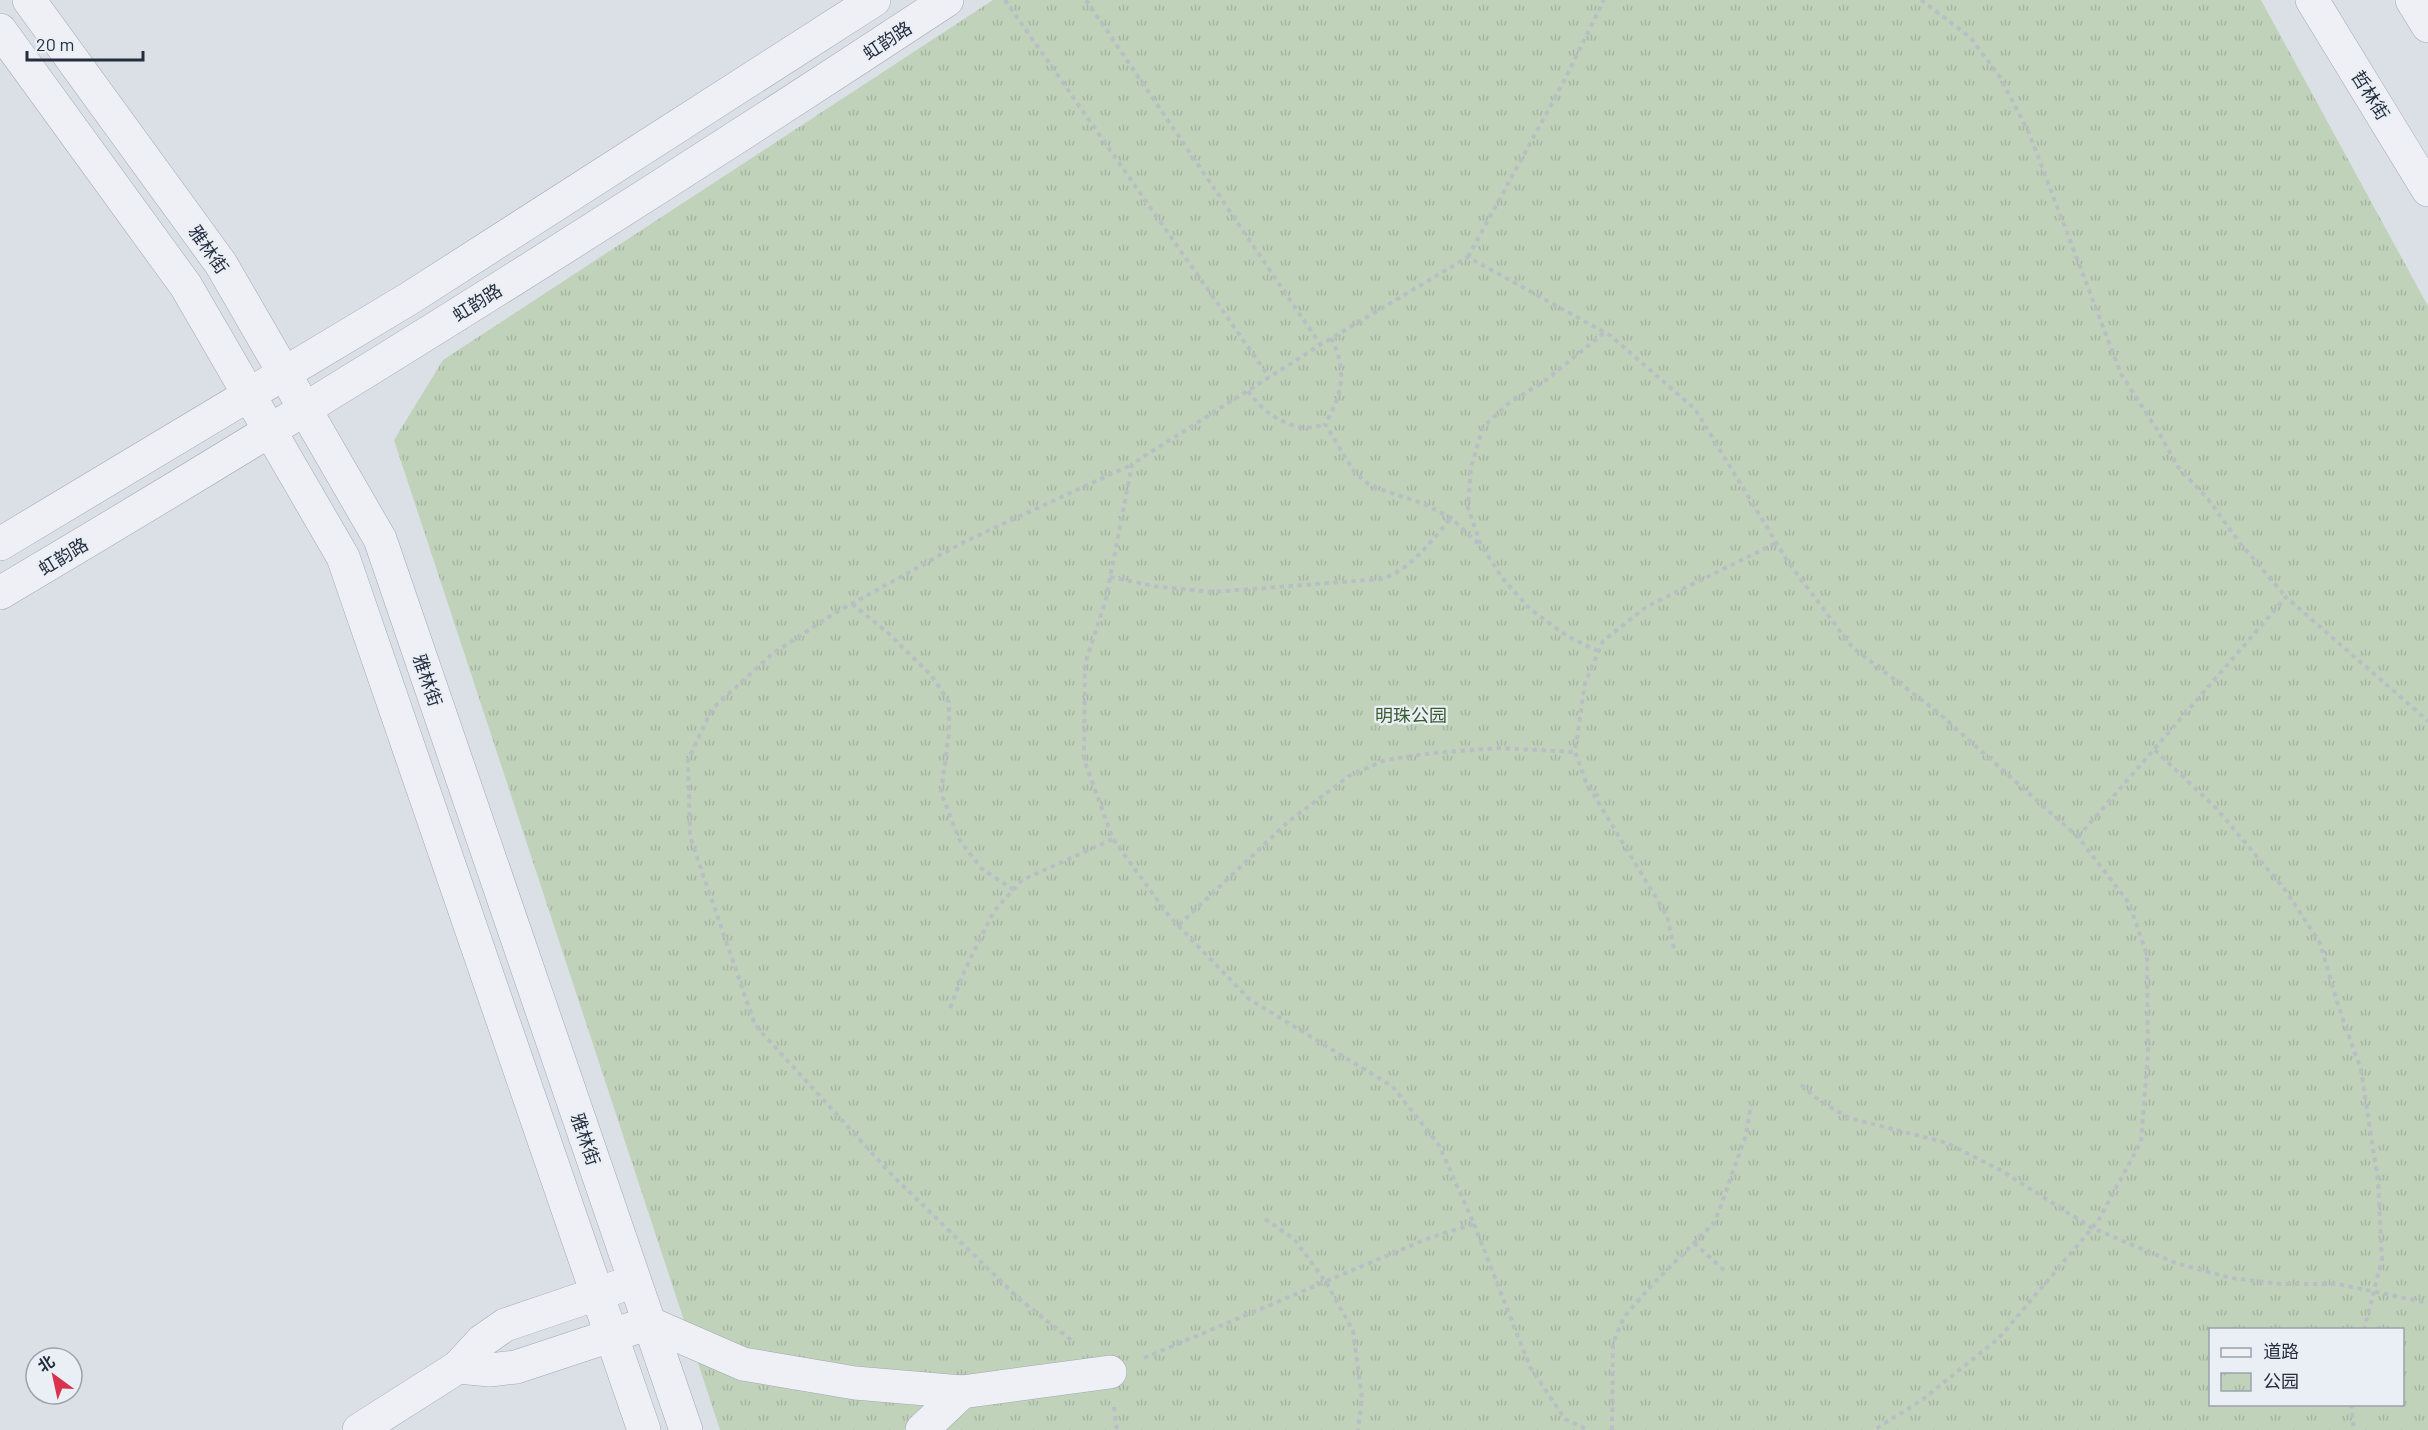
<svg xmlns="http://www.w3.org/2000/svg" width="2428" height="1430" font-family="Barlow,'Noto Sans SC',sans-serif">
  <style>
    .park { fill: url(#park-tufts); fill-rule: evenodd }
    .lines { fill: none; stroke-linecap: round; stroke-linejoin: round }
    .minor-casing { stroke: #a0a7b1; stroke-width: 34 }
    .path { stroke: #b9bec5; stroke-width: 4; stroke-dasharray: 4.5 4.5; stroke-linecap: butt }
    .minor { stroke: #eef0f5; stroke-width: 33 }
    .labels { text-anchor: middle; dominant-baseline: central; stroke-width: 4.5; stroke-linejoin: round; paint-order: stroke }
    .street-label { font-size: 18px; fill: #242e3e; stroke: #eaeff5 }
    .park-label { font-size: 18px; fill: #395b30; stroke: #eaeff5 }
  </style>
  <defs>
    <pattern id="park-tufts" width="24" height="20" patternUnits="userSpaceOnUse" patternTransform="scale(1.5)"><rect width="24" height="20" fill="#c1d2bb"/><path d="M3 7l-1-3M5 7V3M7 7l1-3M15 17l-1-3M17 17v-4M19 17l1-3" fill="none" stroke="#a6b5a2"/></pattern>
  </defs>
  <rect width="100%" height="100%" fill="#dbe0e7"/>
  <!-- park -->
  <path class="park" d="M993,0H2261L2428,306V1430H720L394,440L443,360ZM2210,1330H2402V1404H2210Z"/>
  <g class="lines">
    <!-- minor casing -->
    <g class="minor-casing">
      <g id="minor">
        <polyline points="29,0 221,264 380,539 686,1430"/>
        <polyline points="2312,0 2428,190"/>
        <polyline points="2412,0 2428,26"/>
        <polyline points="0,30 186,286 343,557 644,1430"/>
        <polyline points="0,544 410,298 874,0"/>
        <path d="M0,593C321,403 636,205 947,0"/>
        <polyline points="458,1367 490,1370 516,1367 649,1323 743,1364 855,1383 962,1392 1110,1372"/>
        <polyline points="359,1430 458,1367 482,1341 505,1325 617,1287"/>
        <polyline points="922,1430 962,1392"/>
      </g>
    </g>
    <!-- path -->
    <g class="path">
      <polyline points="1005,0 1269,377"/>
      <polyline points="1086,0 1320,344"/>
      <polyline points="1921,0 1970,37 2000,77 2029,133 2121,374 2158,431 2178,467 2208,499 2239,542 2286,597"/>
      <polyline points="1468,257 1563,83 1604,0"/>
      <path d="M1331,338C1348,370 1342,395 1325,424L1355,473L1371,486L1424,504L1451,518L1480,545"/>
      <path d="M1248,391C1264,414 1295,436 1325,424"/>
      <path d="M1110,577L1159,587L1213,592L1381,579C1411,570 1431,541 1451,518"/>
      <polyline points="852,604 887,632 931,675 949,702 949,732 941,793 960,841 982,869 1014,890"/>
      <polyline points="1598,651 1567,636 1530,609 1504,580 1481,545 1468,508 1471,467 1483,427 1509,403 1546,380 1605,332"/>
      <polyline points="2155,750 2216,808 2286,891 2320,943 2338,1005 2361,1070 2378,1181 2382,1259 2364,1330"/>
      <polyline points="1595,796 1601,793"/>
      <polyline points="2078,837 2286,597 2428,721"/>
      <polyline points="1179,925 1289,821 1349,776 1385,760 1433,753 1500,748 1575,752"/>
      <polyline points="1674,948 1667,916 1586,782 1575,752 1585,683 1603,641 1646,607 1776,543"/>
      <polyline points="950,1008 964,972 994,911 1022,880 1113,839"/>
      <polyline points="1801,1085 1820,1101 1849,1118 1947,1143 2002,1171 2092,1228 2176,1263 2231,1278 2281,1284 2338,1284 2428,1303"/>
      <polyline points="1265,1219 1294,1239 1326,1282 1353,1331 1362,1398 1358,1430"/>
      <polyline points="1474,1224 1530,1367 1565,1419 1588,1430"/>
      <polyline points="1694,1243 1724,1270"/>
      <polyline points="1071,1340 1018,1298 892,1175 755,1025 690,837 688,760 712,709 772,654 835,613 966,541 1131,465"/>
      <polyline points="1144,1358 1429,1238 1474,1224 1439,1145 1392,1086 1249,999 1169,916 1113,839 1084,760 1085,664 1106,599 1132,464 1320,345 1468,257 1611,336 1695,409 1788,562 1853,648 1935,710 2078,837 2129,903 2147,955 2148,1053 2141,1142 2098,1221 1999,1338 1922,1400 1874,1430"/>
      <polyline points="2351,1404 2354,1430"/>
      <polyline points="1114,1407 1117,1430"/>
      <polyline points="1612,1430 1613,1343 1624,1317 1650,1287 1715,1222 1746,1135 1751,1104"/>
    </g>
    <!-- minor -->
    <use href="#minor" class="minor"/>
  </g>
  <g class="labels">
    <!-- street labels -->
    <g class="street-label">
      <text transform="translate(887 40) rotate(-33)">虹韵路</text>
      <text transform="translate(2371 95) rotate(58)">哲林街</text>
      <text transform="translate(209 249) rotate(55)">雅林街</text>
      <text transform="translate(477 302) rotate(-32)">虹韵路</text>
      <text transform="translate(63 556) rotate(-31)">虹韵路</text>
      <text transform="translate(428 680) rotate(71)">雅林街</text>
      <text transform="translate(586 1139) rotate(71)">雅林街</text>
    </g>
    <!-- park labels -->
    <g class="park-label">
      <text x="1411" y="715">明珠公园</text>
    </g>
  </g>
  <!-- legend -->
  <rect x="2209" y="1328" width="195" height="78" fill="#eaeff5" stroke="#9ba2ac" stroke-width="1.5"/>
  <rect x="2221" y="1348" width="30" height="9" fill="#eef0f5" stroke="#9ba2ac" stroke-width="1.5"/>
  <text x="2263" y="1358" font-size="18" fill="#242e3e">道路</text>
  <rect x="2221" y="1373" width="30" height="18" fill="url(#park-tufts)" stroke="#9ba2ac" stroke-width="1.5"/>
  <text x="2263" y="1388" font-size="18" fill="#242e3e">公园</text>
  <!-- north arrow -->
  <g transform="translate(54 1376) rotate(327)"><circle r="28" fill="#eaeff5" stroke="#9ba2ac" stroke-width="1.5"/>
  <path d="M0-4.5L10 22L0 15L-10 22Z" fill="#da324e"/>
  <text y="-9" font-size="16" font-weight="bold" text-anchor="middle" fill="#242e3e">北</text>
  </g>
  <!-- scale -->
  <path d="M27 51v9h116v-9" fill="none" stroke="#242e3e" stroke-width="3"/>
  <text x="36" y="51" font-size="18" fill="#242e3e" stroke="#eaeff5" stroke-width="4.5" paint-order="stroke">20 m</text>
</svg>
